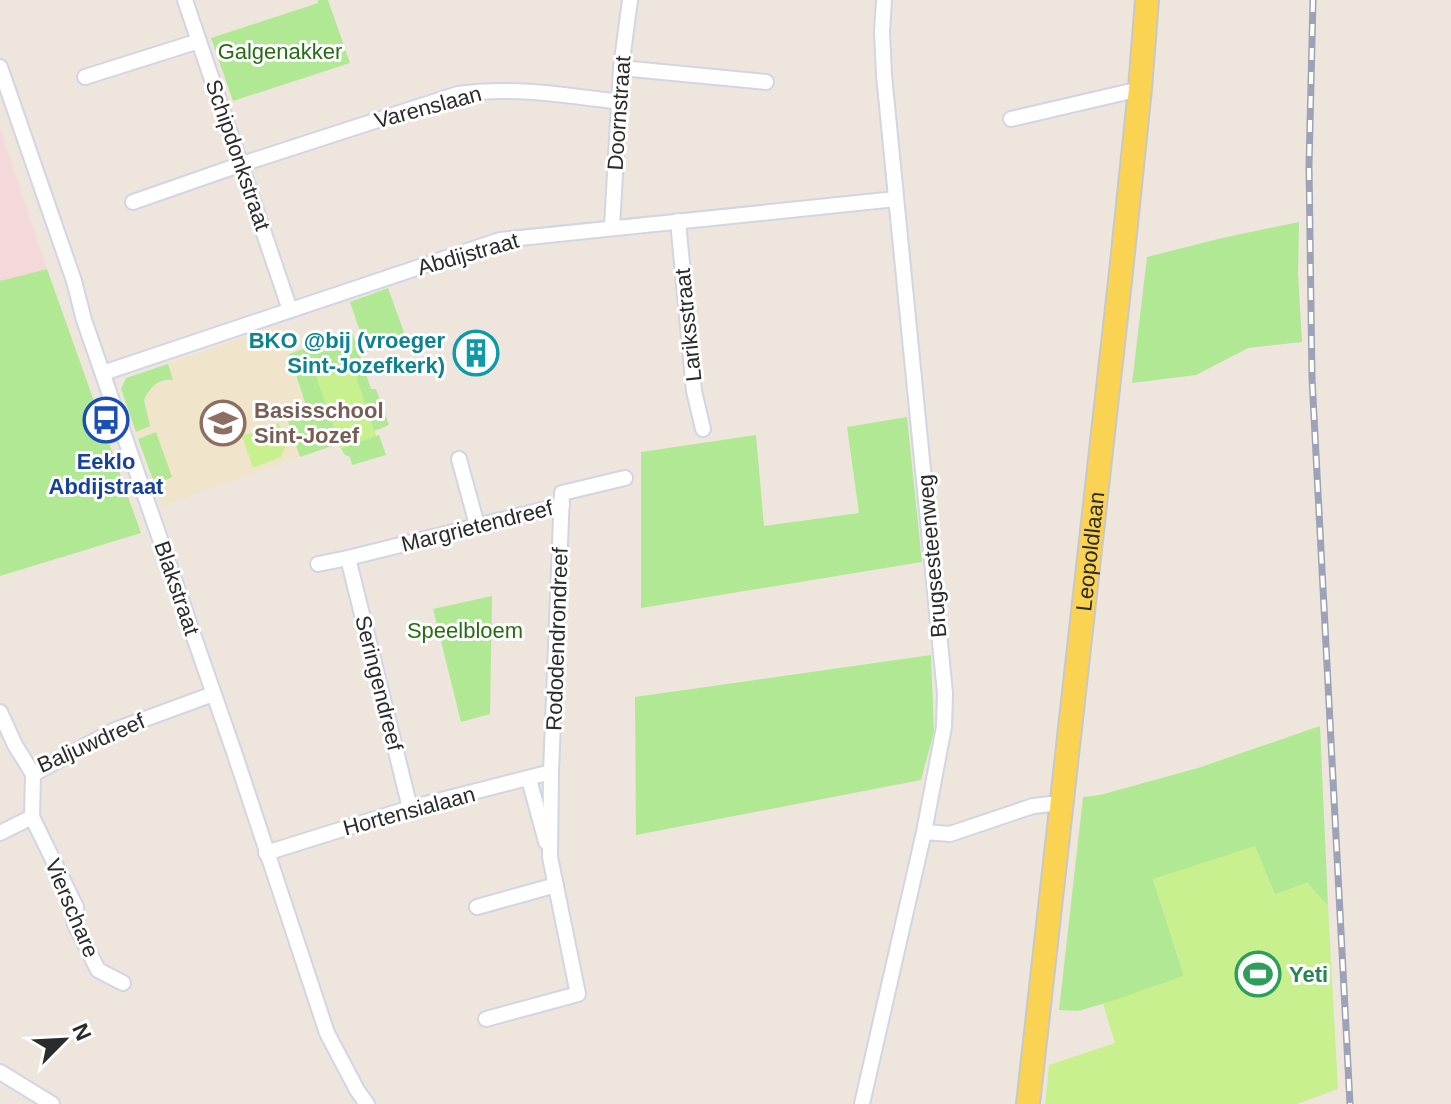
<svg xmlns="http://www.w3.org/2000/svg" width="1451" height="1104" font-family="Helvetica,sans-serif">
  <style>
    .education { fill: #f0e4ca }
    .medical { fill: #f5d8da }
    .green { fill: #b1e894 }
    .pitch { fill: #c8f08f }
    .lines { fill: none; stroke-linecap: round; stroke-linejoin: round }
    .street-casing { stroke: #d1d5e5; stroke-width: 18 }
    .primary-casing { stroke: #c8c8c8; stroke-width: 26 }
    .street { stroke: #fff; stroke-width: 14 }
    .primary { stroke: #fbd353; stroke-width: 22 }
    .rail-casing { stroke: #9ea2b6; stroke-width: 7 }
    .rail { stroke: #fff; stroke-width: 4; stroke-dasharray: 12; stroke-linecap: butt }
    .labels { text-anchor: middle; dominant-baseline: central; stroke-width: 6; stroke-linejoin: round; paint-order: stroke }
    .park-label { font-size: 22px; fill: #286d15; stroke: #fff }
    .street-label { font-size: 22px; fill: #2b2b2b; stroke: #fff }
    .culture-label { font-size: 22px; font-weight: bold; fill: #0d838f; stroke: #fff; text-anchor: end }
    .education-label { font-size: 22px; font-weight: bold; fill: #785e54; stroke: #fff; text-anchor: start }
    .transit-label { font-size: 22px; font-weight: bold; fill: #164399; stroke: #fff }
    .leisure-label { font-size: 22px; font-weight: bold; fill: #27864d; stroke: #fff; text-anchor: start }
  </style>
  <rect width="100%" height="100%" fill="#eee6dc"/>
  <!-- education -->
  <polygon class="education" points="279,326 321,449 162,506 121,389 126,378"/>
  <!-- medical -->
  <polygon class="medical" points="0,128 47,269 0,281"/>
  <!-- green -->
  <g class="green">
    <polygon points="318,0 328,0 350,63 233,101 211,38 318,3"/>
    <polygon points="1299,222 1298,274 1302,342 1248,348 1196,375 1132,383 1147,257 1222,238"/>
    <polygon points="47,269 141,533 0,576 0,281"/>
    <polygon points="388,288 406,338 367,352 350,302"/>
    <polygon points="352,332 371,389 376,389 389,425 374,431 376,436 379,435 386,455 352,465 350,457 345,455 338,444 300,457 288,421 309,414 289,354"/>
    <path d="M168,364L173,380C158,378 150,387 144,400L150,426L136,432L121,389L126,378Z"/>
    <polygon points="907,417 922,562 641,608 641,452 756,435 764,526 859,513 847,427"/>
    <polygon points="156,432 172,477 155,485 138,439"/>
    <polygon points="492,596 490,714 461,722 433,609"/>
    <polygon points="931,655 934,732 921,780 636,835 635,697"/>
    <polygon points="1320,726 1328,906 1307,883 1275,895 1153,879 1184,976 1123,998 1078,1011 1059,1010 1083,797 1100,795 1198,768"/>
  </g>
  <!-- pitch -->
  <g class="pitch">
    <polygon points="352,364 376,436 341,449 316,376"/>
    <polygon points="279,423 287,443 281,457 253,468 242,436"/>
    <polygon points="1255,846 1275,894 1307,883 1328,906 1338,1089 1297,1104 1045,1104 1049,1065 1115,1043 1103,1004 1184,976 1153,879"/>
  </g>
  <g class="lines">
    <!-- street casing -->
    <g class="street-casing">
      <g id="street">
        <polyline points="185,0 290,310"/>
        <polyline points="0,67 74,281 84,320 234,752 327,1033 357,1090 367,1104"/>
        <polyline points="621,68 766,82"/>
        <polyline points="85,77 199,41"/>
        <polyline points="1011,119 1140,89"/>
        <path d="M133,202L242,164L458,94C513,86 565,95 620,102"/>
        <polyline points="678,221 694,391 703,429"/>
        <polyline points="612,227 621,68 630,0"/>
        <polyline points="103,373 500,240 896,199"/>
        <polyline points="459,459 477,525"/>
        <polyline points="348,558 410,808"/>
        <polyline points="318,564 348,558 562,505"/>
        <polyline points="0,712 15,745 33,774 115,730 213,694"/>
        <polyline points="33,774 32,817 76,907 74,922 98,970 123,983"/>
        <polyline points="529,779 546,842"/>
        <polyline points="924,832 950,834 1033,806 1060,803"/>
        <polyline points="0,833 32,817"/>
        <polyline points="266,853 410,808 551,772"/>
        <polyline points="477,907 556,885"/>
        <polyline points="486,1019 578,994 550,857 551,772 562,493 625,478"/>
        <polyline points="0,1072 52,1104"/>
        <polyline points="862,1104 924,832 944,727 945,693 884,75 882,32 884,0"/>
      </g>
    </g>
    <!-- primary casing -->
    <g class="primary-casing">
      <g id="primary">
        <path id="s1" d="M1028,1104L1121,272L1140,89L1147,0"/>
      </g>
    </g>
    <!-- street -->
    <use href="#street" class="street"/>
    <!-- primary -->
    <use href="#primary" class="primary"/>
    <!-- rail casing -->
    <g class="rail-casing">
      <polyline id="rail" points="1313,0 1309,166 1312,378 1350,1104"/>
    </g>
    <!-- rail -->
    <use href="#rail" class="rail"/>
  </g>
  <!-- icons -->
  <defs>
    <g id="building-ring" transform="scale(2.3)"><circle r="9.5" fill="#fff" stroke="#0f9aa8" stroke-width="1.5"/><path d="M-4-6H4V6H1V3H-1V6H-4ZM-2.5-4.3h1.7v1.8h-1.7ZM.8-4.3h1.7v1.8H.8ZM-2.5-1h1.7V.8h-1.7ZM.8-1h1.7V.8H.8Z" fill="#0f9aa8"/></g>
    <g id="bus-ring" transform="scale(2.3)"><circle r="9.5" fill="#fff" stroke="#1a4fb4" stroke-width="1.5"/><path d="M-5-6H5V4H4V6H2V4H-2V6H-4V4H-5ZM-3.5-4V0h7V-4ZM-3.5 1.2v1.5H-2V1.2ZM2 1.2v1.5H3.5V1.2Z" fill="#1a4fb4"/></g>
    <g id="school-ring" transform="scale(2.3)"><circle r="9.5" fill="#fff" stroke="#8d6e63" stroke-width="1.5"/><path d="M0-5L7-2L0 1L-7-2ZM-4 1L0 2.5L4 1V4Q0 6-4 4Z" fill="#8d6e63"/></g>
    <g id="stadium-ring" transform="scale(2.3)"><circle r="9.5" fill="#fff" stroke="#2e9e5b" stroke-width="1.5"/><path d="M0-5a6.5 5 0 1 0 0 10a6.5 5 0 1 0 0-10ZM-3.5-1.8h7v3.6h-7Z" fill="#2e9e5b"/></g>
  </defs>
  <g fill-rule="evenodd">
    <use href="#building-ring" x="476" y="353"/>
    <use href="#bus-ring" x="106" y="420"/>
    <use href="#school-ring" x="223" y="423"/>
    <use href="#stadium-ring" x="1258" y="974"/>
  </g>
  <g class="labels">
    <!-- park labels -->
    <g class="park-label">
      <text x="280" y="51">Galgenakker</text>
      <text x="465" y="630">Speelbloem</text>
    </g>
    <!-- street labels -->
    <g class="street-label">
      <text transform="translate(428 107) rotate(-15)">Varenslaan</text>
      <text transform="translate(619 113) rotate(-86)">Doornstraat</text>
      <text transform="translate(238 155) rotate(71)">Schipdonkstraat</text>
      <text transform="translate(468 254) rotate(-16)">Abdijstraat</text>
      <text transform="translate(688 325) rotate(-96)">Lariksstraat</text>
      <text transform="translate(477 526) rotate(-14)">Margrietendreef</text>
      <text stroke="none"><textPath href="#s1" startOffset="556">Leopoldlaan</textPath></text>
      <text transform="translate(932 556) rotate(-95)">Brugsesteenweg</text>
      <text transform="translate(177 588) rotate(71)">Blakstraat</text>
      <text transform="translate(557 639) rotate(-88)">Rododendrondreef</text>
      <text transform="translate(379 683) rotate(76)">Seringendreef</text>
      <text transform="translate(91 743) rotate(-24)">Baljuwdreef</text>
      <text transform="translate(409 811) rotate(-15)">Hortensialaan</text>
      <text transform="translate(72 908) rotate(67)">Vierschare</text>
    </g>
    <!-- culture labels -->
    <g class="culture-label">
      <text x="445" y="340">BKO @bij (vroeger<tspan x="445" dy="25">Sint-Jozefkerk)</tspan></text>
    </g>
    <!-- education labels -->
    <g class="education-label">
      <text x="254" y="410">Basisschool<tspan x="254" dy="25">Sint-Jozef</tspan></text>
    </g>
    <!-- transit labels -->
    <g class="transit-label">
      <text x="106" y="461">Eeklo<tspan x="106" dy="25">Abdijstraat</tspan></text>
    </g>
    <!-- leisure labels -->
    <g class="leisure-label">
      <text x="1289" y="974">Yeti</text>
    </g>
  </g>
  <!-- north arrow -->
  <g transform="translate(64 1040) rotate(66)" stroke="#ffffff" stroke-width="6" paint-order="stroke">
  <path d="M0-6L14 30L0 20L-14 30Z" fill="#2b2b2b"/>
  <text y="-12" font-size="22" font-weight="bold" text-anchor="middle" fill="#2b2b2b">N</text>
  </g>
</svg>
